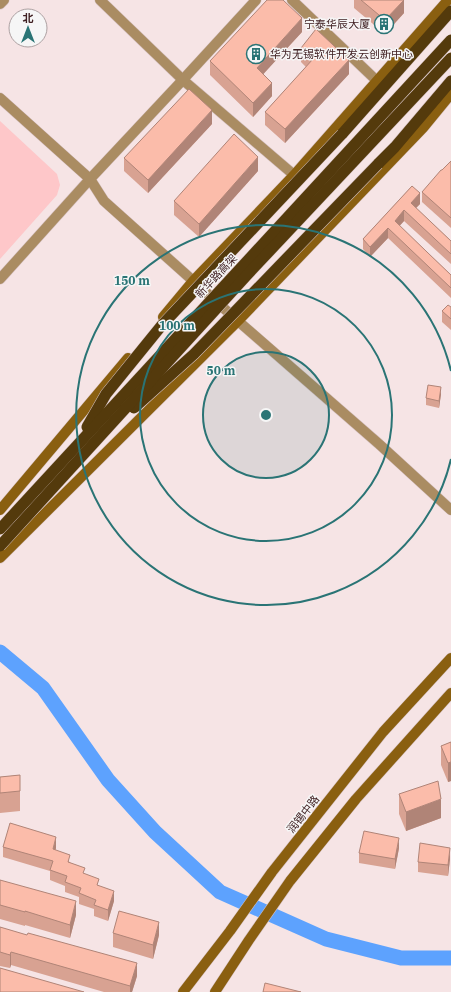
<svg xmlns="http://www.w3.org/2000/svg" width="451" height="992" font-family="'IBM Plex Serif','Noto Sans SC',serif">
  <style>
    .green { fill: #fec7c9 }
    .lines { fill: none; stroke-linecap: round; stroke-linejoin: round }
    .river { stroke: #5da2fe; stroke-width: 15 }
    .minor-casing { stroke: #d5c1c2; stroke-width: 11 }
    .tertiary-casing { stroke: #d5c1c2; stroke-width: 11 }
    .secondary-casing { stroke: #d5c1c2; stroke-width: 11 }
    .trunk-casing { stroke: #d5c1c2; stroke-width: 12 }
    .minor { stroke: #aa8c62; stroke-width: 10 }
    .tertiary { stroke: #aa8c62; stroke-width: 10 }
    .secondary { stroke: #8a5f10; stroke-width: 10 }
    .trunk { stroke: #543a0c; stroke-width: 11 }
    .trunk-bridge-casing { stroke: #d5c1c2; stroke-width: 12; stroke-linecap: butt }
    .trunk-bridge { stroke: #543a0c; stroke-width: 11 }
    .wall { fill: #d8a292 }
    .shaded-wall { fill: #b08477 }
    .building { fill: #fbbcaa; stroke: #b08477 }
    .ring { fill: none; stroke: #2a7475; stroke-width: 2 }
    .labels { text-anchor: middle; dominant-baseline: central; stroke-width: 3; stroke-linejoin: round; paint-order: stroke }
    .poi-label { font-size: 11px; fill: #402123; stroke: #f6f6f6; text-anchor: end }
    .street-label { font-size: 11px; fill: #402123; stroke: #f6f6f6 }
    .centre { fill: #2a7475; stroke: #f6f6f6; stroke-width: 2 }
    .ring-label { font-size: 12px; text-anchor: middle; font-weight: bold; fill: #2a7475; stroke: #f6f6f6; stroke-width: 3; stroke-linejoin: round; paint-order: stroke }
  </style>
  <rect width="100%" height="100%" fill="#f6e4e5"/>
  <!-- green -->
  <polygon class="green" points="0,121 57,174 60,185 57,195 0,259"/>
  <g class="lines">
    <!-- river -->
    <polyline class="river" points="0,652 43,688 108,780 155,832 220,892 326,939 401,958 451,958"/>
    <!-- minor casing -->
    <g class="minor-casing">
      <g id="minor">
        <polyline points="100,0 183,80 294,175"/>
        <polyline points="292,0 376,80"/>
        <polyline points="0,4 4,0"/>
        <polyline points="0,279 90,179 104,201 133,227 238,321 379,444 451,510"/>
      </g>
    </g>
    <!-- tertiary casing -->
    <g class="tertiary-casing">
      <polyline id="tertiary" points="0,98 90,179 178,85 256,0"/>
    </g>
    <!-- secondary casing -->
    <g class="secondary-casing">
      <g id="secondary">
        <polyline points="163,317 193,281 294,175 448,0"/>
        <polyline points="0,510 128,358"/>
        <polyline points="0,558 238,321 423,128 451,94"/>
        <polyline points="183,992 230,931 272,872 383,732 451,658"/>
        <polyline points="215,992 249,940 290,881 356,799 451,693"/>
      </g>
    </g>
    <!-- trunk casing -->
    <g class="trunk-casing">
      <g id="trunk">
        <polyline points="342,134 451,11"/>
        <polyline points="378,164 395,147 451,81"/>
      </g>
    </g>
    <!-- minor -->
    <use href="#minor" class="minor"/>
    <!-- tertiary -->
    <use href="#tertiary" class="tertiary"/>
    <!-- secondary -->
    <use href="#secondary" class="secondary"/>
    <!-- trunk -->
    <use href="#trunk" class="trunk"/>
    <!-- trunk-bridge casing -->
    <g class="trunk-bridge-casing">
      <g id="trunk-bridge">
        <polyline points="134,408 194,354 378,164"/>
        <polyline points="87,427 106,394 162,325 342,134"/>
        <polyline points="0,529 451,40"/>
        <polyline points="0,546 247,275 451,58"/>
      </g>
    </g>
    <!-- trunk-bridge -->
    <use href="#trunk-bridge" class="trunk-bridge"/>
  </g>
  <!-- wall -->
  <g class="wall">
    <polygon points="354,0 404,0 404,13 385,34 354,8"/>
    <polygon points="302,32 263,74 272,96 253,117 210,75 210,61"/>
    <polygon points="301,48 349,74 285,143 265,125 265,112 306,67 301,62"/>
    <polygon points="212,124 148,193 124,171 124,158"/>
    <polygon points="451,161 451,228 422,202 422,192"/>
    <polygon points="258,171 199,237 174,215 174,201"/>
    <polygon points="412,186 420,204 416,208 451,241 451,264 404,221 399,226 427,252 451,275 451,298 388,238 370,257 363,249 363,239"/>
    <polygon points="451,307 451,330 442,322 442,311"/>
    <polygon points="441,394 439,408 426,405 426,398"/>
    <polygon points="451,742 451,781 448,782 441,765 441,746"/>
    <polygon points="20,775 20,811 0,813 0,777"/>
    <polygon points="399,794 441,818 406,831 399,814"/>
    <polygon points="3,847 56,848 55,850 99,886 114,901 108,921 94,916 94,909 79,904 79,897 65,892 65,886 50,880 50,871 3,857"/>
    <polygon points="399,848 395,869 359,863 359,853"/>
    <polygon points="450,859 448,876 418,872 418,862"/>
    <polygon points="0,880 76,915 70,938 25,925 25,926 0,919"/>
    <polygon points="0,927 137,976 132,992 104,992 11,965 10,968 0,966"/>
    <polygon points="113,933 159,935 153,959 113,947"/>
  </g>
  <!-- shaded-wall -->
  <g class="shaded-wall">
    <polygon points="404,0 404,13 385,34 385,20"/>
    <polygon points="302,18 302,32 257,81 257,68"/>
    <polygon points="349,60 349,74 285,143 285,129"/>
    <polygon points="272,83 272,96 253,117 253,103"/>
    <polygon points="212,110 212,124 148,193 148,180"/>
    <polygon points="258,157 258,171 199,237 199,224"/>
    <polygon points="420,193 420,204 411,213 411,203"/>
    <polygon points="404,210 404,221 395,231 395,221"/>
    <polygon points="388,228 388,238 370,257 370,247"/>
    <polygon points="441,387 441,394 439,408 439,401"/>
    <polygon points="451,762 451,781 448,782 448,763"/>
    <polygon points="441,799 441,818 406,831 406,812"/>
    <polygon points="56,837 56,848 53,860 53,849"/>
    <polygon points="399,838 399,848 395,869 395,859"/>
    <polygon points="450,848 450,859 448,876 448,865"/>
    <polygon points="114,891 114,901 108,921 108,910"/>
    <polygon points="76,901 76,915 70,938 70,925"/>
    <polygon points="159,922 159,935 153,959 153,945"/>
    <polygon points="11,952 11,965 10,968 10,955"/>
    <polygon points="137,963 137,976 132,992 130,992 130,986"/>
  </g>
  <!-- building -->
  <g class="building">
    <polygon points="267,0 283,0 302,18 257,68 272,83 253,103 210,61"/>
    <polygon points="361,0 404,0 385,20"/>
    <polygon points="316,29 349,60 285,129 265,112 313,59 301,48"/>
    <polygon points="189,89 212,110 148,180 124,158"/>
    <polygon points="234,134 258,157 199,224 174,201"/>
    <polygon points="451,161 451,218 422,192 441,170 442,170"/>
    <polygon points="412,186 420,193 411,203 451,241 451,254 404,210 395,221 427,252 451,275 451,288 388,228 370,247 363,239"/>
    <polygon points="448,305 451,307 451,319 442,311"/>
    <polygon points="428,385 441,387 439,401 426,398"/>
    <polygon points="451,742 451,762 448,763 441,746"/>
    <polygon points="20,775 20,791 0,793 0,777"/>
    <polygon points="438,781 441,799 406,812 399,794"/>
    <polygon points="10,823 56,837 53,849 70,855 68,862 85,868 83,873 99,879 97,885 114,891 108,910 94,905 96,900 79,893 81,888 65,882 67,876 50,870 53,861 3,847"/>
    <polygon points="364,831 399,838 395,859 359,853"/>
    <polygon points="420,843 450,848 448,865 418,862"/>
    <polygon points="0,880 76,901 70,925 25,911 25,912 0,905"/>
    <polygon points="119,911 159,922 153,945 113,933"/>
    <polygon points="0,927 27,935 28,933 137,963 130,986 11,952 10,955 0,952"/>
    <polygon points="0,968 84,992 0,992"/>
    <polygon points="265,983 301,992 263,992"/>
  </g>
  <!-- distance rings -->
  <circle cx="266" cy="415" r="63" fill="#2a7475" fill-opacity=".12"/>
  <g class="ring">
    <circle cx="266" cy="415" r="63"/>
    <circle cx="266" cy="415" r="126"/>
    <path d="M451 459A190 190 0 1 1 451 371"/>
  </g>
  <!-- icons -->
  <defs>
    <g id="building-ring" transform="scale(1)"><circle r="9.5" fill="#f6f6f6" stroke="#2a7475" stroke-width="1.5"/><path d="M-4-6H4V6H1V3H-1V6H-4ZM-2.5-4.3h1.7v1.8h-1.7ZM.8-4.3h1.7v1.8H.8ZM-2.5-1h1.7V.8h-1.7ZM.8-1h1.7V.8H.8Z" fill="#2a7475"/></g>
  </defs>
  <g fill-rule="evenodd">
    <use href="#building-ring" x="384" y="24"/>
    <use href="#building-ring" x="256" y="54"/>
  </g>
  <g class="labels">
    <!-- poi labels -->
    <g class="poi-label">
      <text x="370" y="24">宁泰华辰大厦</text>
      <text x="270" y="54" text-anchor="start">华为无锡软件开发云创新中心</text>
    </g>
    <!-- street labels -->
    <g class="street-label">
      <text transform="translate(216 276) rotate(-47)">新华路高架</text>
      <text transform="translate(303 814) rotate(-52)">润锡中路</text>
    </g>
  </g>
  <circle cx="266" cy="415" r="6" class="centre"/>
  <g class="ring-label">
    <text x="132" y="285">150 m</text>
    <text x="177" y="330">100 m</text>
    <text x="221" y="375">50 m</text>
  </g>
  <!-- north arrow -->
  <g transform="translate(28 28)"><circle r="19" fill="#f6f6f6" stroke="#ada1a2"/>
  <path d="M0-3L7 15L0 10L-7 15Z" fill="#2a7475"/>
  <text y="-6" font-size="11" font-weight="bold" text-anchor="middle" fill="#402123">北</text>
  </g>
</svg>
